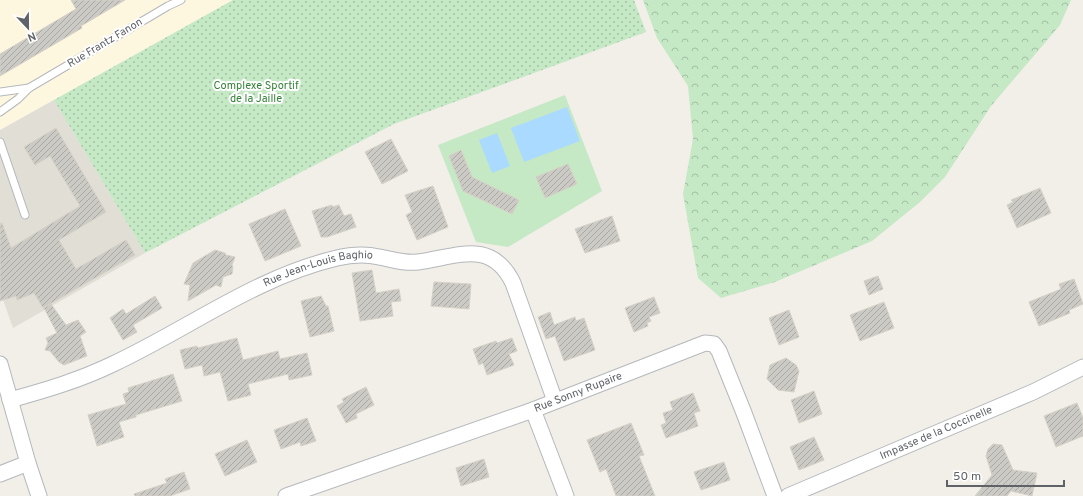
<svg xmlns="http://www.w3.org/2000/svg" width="1083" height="496" font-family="Overpass,sans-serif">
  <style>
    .commercial { fill: #fef7e0 }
    .education { fill: #e1ded6 }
    .grass { fill: #c5e8c5 }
    .forest { fill: url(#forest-crowns) }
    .park { fill: url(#park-dots) }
    .water { fill: #aadaff }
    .building { fill: url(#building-hatch); stroke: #d6d1c6 }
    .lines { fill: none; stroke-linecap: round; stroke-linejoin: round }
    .service-casing { stroke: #b5b8bc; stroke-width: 9 }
    .minor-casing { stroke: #b5b8bc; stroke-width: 17 }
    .service { stroke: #fff; stroke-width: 7 }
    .minor { stroke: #fff; stroke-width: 15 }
    .labels { text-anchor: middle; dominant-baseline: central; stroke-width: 4; stroke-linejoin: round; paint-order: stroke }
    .street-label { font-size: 11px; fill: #5f6368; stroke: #fff }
    .park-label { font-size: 11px; fill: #348238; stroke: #fff }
  </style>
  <defs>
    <pattern id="forest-crowns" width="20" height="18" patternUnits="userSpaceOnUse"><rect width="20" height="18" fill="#c5e8c5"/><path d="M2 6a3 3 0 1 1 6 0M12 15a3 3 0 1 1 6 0" fill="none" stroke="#a3c0a4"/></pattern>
    <pattern id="park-dots" width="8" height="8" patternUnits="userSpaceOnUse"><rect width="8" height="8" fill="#c5e8c5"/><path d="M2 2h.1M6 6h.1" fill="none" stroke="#a3c0a4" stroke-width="1.8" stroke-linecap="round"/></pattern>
    <pattern id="building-hatch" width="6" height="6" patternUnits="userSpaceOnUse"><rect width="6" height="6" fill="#cccac5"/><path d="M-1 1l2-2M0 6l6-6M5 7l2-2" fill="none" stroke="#a9a8a4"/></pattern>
  </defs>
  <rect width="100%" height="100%" fill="#f1efe8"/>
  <!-- commercial -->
  <polygon class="commercial" points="0,0 233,0 0,130"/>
  <!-- education -->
  <polygon class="education" points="54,100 145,253 13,328 0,291 0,130"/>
  <!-- grass -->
  <polygon class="grass" points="565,95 602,191 508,247 476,242 438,145"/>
  <!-- forest -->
  <polygon class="forest" points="643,0 1071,0 1060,25 991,106 945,177 920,202 872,241 775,282 721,298 698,278 683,194 693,139 688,86 657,38"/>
  <!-- park -->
  <polygon class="park" points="233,0 634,0 646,32 394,124 145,253 54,100"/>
  <!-- water -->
  <g class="water">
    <polygon points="567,107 580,141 524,162 511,128"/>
    <polygon points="497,133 510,166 492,173 479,140"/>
  </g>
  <!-- building -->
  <g class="building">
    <polygon points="71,0 125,0 81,26 82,28 0,76 0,54 76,9"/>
    <polygon points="56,128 106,212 59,240 76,269 126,240 135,255 43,308 34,293 17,300 16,296 0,301 0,224 2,223 11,248 80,206 50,156 35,165 24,147"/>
    <polygon points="391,139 408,171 382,184 365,152"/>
    <polygon points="461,150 472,177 519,200 512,214 463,191 449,156"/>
    <polygon points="568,164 577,184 545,198 536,177"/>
    <polygon points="433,186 448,227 417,240 406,215 412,212 405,195"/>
    <polygon points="1040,188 1051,213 1017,228 1007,205 1013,202 1011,200"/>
    <polygon points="332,205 332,207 339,205 344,216 351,214 356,227 327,237 321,237 312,211"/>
    <polygon points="285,209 301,246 265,261 249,224"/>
    <polygon points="612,216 620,241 585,253 575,229"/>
    <polygon points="215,250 225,253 226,255 235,257 232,265 233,267 232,274 223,277 221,287 216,285 188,301 190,285 184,284 193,263"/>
    <polygon points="372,270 376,293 399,289 401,301 391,302 393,316 360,321 352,273"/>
    <polygon points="878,276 883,289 869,295 864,281"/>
    <polygon points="1074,279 1083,304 1069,310 1070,313 1039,326 1029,302 1061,289 1059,284"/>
    <polygon points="434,282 471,284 469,309 431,306"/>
    <polygon points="155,296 162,308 133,325 137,332 123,340 110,318 123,309 126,314"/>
    <polygon points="321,296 326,306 328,306 334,331 310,337 301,301"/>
    <polygon points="654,297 660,313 649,317 651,321 647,323 648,326 634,332 625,308"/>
    <polygon points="884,302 894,328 860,341 850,315"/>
    <polygon points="51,304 66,325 78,320 86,332 80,336 87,356 64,365 59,362 50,351 45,350 48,343 46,338 57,333 44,308"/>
    <polygon points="789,310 799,337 779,345 769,318"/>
    <polygon points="550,312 554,325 575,317 576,321 584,318 595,350 564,361 555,336 546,339 538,317"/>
    <polygon points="237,338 243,360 278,351 280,359 307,353 312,375 289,380 288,374 248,384 251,395 228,401 220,372 204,376 202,365 185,369 180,350 197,346 198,348"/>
    <polygon points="512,338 517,351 509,354 514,365 487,375 483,363 479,365 473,349 496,341 497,343"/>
    <polygon points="786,358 796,365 799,371 794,392 778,390 767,379 770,365"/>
    <polygon points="173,374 182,401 136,415 136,417 119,422 124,437 97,446 88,415 126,404 123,394 129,392 128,388"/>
    <polygon points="366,387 374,405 356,414 357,418 346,423 337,406 344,402 342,399"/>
    <polygon points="814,391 822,414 799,423 791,400"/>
    <polygon points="693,393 700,411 694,413 698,426 666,438 661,425 666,423 663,413 673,410 670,402"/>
    <polygon points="1077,403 1083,418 1083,436 1056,447 1044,416"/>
    <polygon points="307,418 316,441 301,446 300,442 281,449 274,430"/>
    <polygon points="631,423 644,455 639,456 655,496 616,496 606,469 600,472 587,440"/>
    <polygon points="814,437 824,460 799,470 790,447"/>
    <polygon points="247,440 257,462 225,476 215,454"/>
    <polygon points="993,444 1002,445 1013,470 1037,473 1032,496 1011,491 1007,496 975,496 992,475 986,456 988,449"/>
    <polygon points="484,459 489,477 461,486 456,468"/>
    <polygon points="724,462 730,480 701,490 694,472"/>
    <polygon points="184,472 190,489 170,496 135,496 134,494 167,483 165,479"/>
  </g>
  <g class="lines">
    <!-- service casing -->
    <g class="service-casing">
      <g id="service">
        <polyline points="0,92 29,88"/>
        <polyline points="0,112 18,99 29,88 168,6 181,0"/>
        <polyline points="0,142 25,215"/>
      </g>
    </g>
    <!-- minor casing -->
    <g class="minor-casing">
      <g id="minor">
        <polyline points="0,364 28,463 39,496"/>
        <path id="s1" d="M10,400C46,390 80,380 113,364C188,329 256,277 337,258C350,255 366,254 379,257C392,259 404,264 418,262C456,257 491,238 513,283L555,401"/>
        <polyline points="533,410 566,496"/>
        <polyline points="0,474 28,463"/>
        <path id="s2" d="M286,496L533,410L705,343L714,344L719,351L744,413L775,496"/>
        <path id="s3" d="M788,496L1033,392L1083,367"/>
      </g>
    </g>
    <!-- service -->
    <use href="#service" class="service"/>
    <!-- minor -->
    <use href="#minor" class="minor"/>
  </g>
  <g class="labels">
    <!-- street labels -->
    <g class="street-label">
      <text transform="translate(105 43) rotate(-31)">Rue Frantz Fanon</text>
      <text stroke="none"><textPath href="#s1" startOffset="337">Rue Jean-Louis Baghio</textPath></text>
      <text stroke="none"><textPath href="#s2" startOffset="310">Rue Sonny Rupaire</textPath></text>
      <text stroke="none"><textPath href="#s3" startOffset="161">Impasse de la Coccinelle</textPath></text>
    </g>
    <!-- park labels -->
    <g class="park-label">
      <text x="256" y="86">Complexe Sportif<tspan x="256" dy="13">de la Jaille</tspan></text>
    </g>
  </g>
  <!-- north arrow -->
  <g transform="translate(28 28) rotate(158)" stroke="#ffffff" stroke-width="3" paint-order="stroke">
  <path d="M0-3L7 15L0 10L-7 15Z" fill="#5f6368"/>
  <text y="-6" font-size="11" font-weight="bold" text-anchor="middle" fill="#5f6368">N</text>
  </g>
  <!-- scale -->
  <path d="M947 480v6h117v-6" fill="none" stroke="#5f6368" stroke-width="2"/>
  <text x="953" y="480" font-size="12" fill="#5f6368" stroke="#ffffff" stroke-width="3" paint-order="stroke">50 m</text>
</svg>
